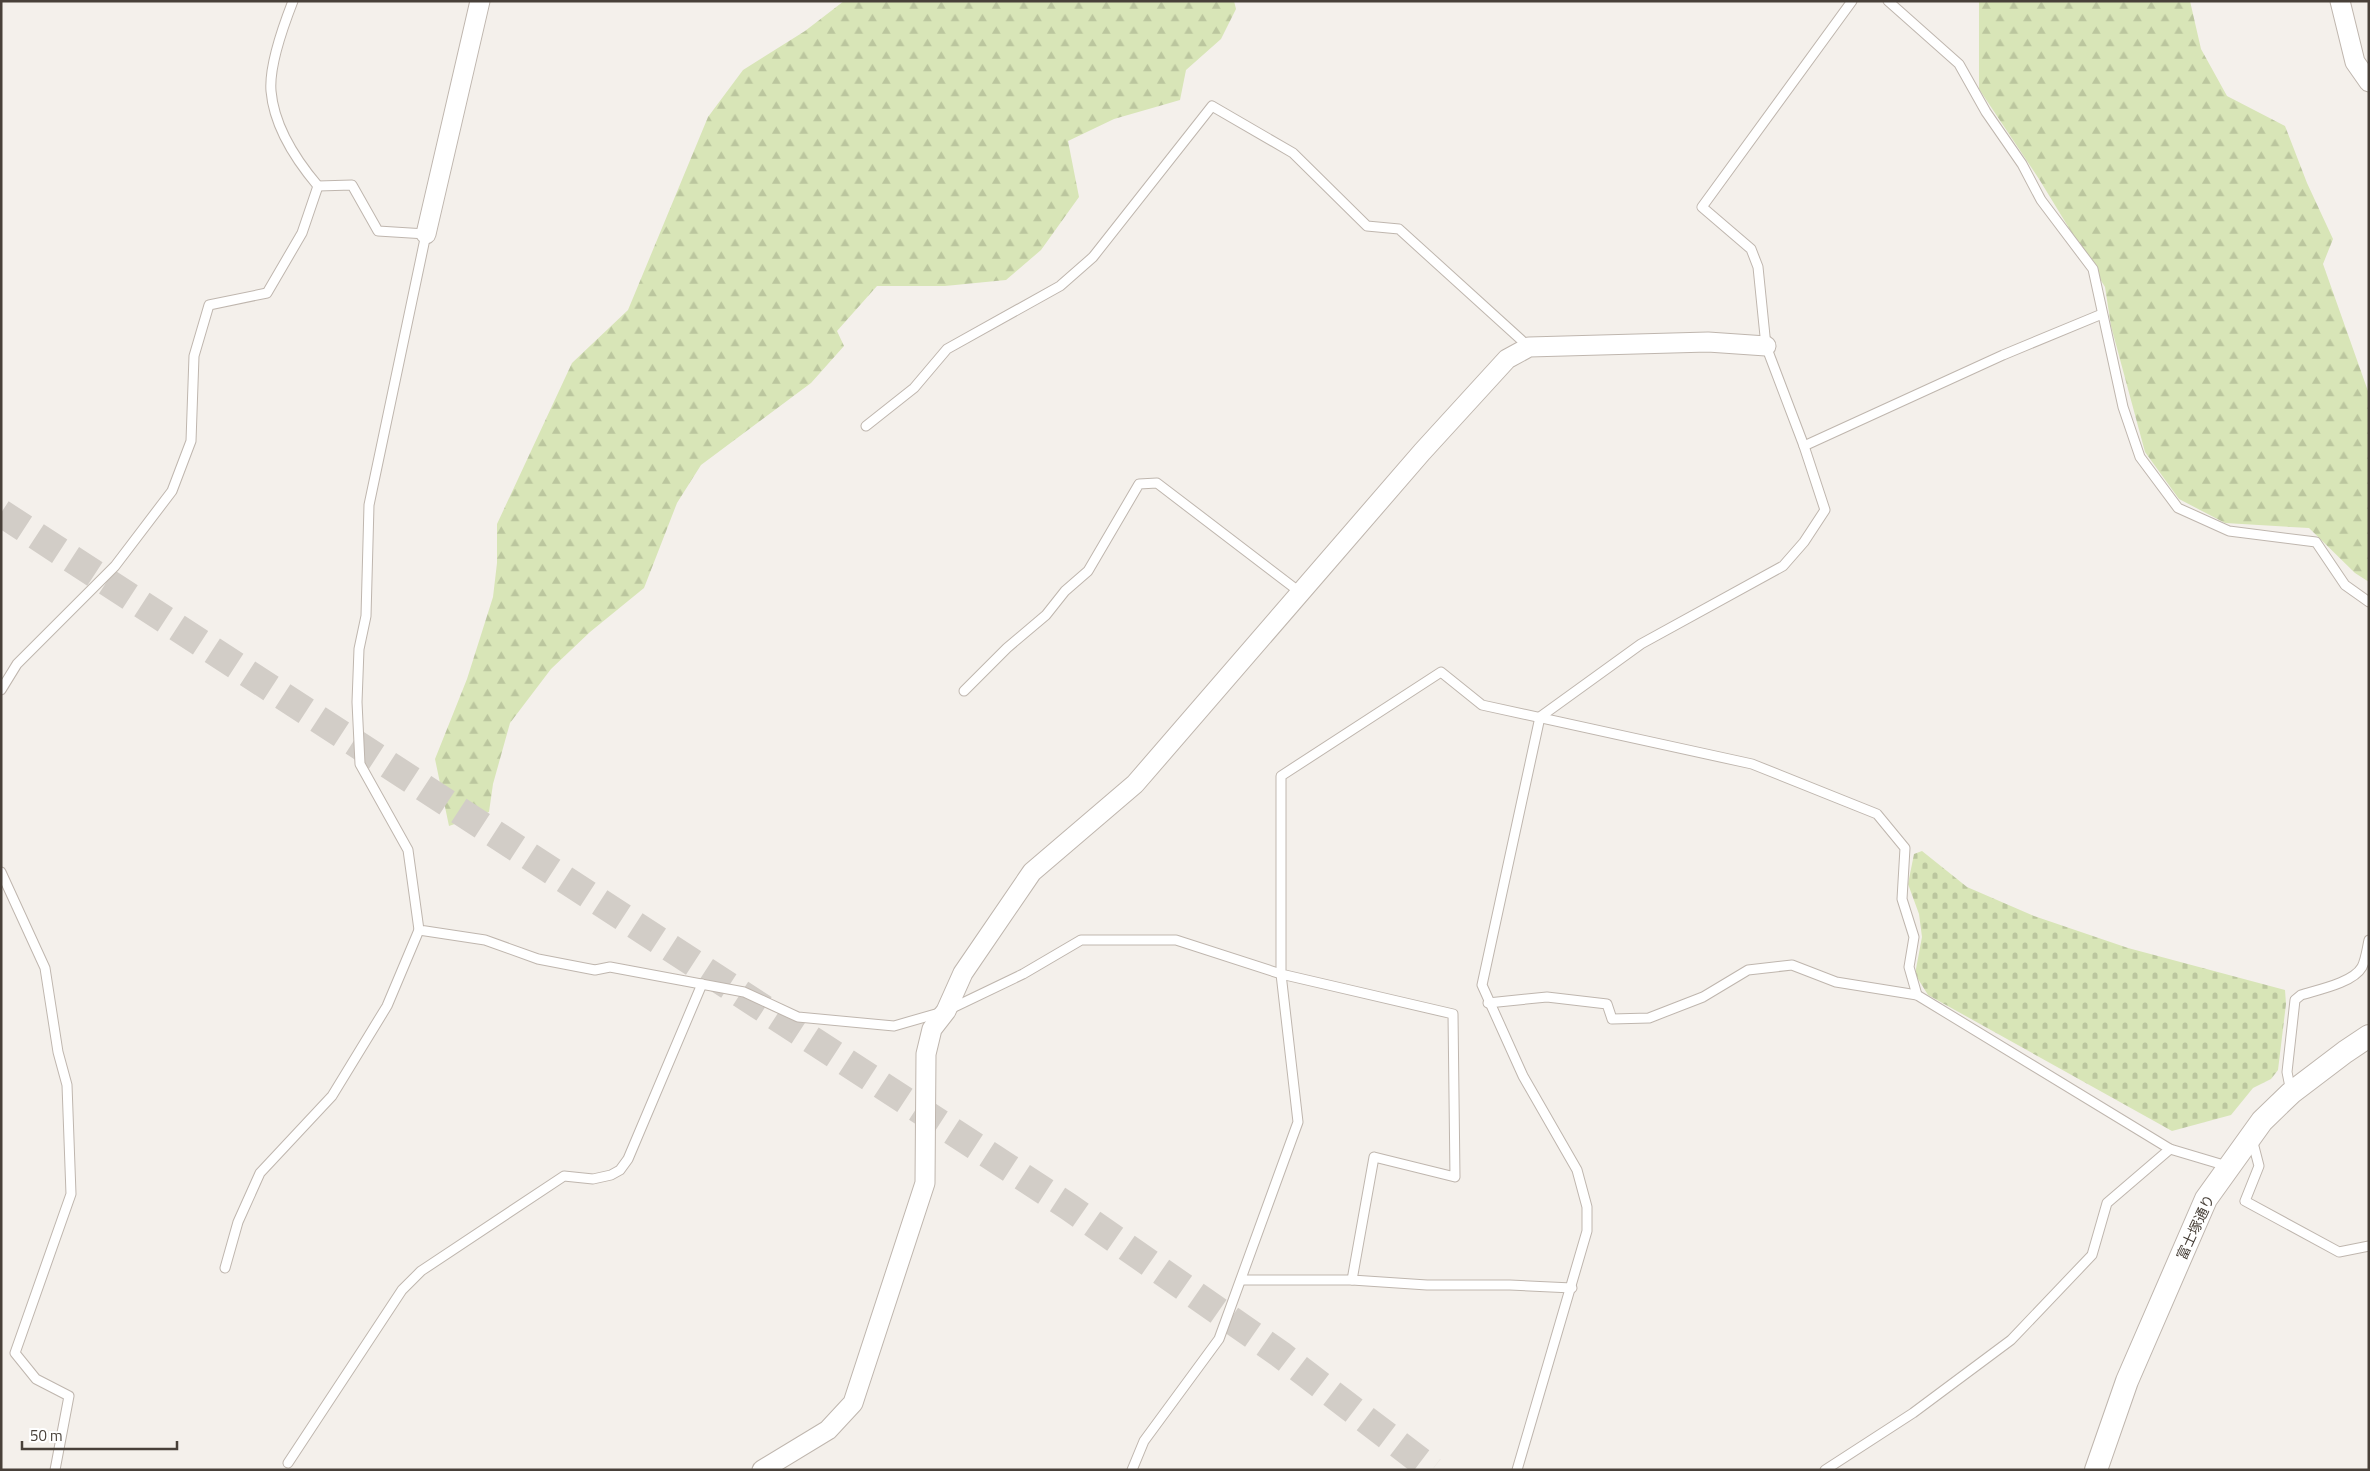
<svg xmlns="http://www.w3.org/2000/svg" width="2370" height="1471" font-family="'Titillium Web','Noto Sans JP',sans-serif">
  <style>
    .forest { fill: url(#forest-firs) }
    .cemetery { fill: url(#cemetery-stones) }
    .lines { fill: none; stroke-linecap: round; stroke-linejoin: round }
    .motorway-tunnel { stroke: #d2cdc7; stroke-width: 28; stroke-dasharray: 28 14; stroke-linecap: butt }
    .service-casing { stroke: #bfb6ae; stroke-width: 11 }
    .minor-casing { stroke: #bfb6ae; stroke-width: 21 }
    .tertiary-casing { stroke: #bfb6ae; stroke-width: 24 }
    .service { stroke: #fff; stroke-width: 9 }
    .minor { stroke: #fff; stroke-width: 19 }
    .tertiary { stroke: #fff; stroke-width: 22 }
    .labels { text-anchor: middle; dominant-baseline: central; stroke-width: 4.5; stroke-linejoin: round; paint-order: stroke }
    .street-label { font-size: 14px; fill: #484039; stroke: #fff }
  </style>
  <defs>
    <pattern id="forest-firs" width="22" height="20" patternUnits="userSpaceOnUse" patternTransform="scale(1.25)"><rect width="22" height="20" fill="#d8e5b7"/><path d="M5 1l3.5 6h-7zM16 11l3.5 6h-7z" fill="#bbc69e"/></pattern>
    <pattern id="cemetery-stones" width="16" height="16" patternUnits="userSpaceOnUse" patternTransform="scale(1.25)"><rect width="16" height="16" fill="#d8e5b7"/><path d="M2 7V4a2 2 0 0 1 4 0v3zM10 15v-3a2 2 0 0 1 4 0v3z" fill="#bbc69e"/></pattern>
  </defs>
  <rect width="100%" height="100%" fill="#f4f0eb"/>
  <!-- forest -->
  <g class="forest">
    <polygon points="844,1 1234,1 1236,9 1221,39 1186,70 1180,100 1114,119 1068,141 1079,197 1041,250 1006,280 945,286 877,286 837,331 844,346 811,383 701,465 677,503 644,588 590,632 551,669 510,723 493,784 489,812 449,826 435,759 467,679 493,597 497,563 497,524 572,363 628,310 708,117 743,70 805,31"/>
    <polygon points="1979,1 2190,1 2201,49 2227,96 2285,126 2307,183 2333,239 2323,264 2369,394 2369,582 2355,573 2309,528 2225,523 2179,499 2145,452 2111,326 2105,287 2039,179 1979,89"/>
  </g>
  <!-- cemetery -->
  <polygon class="cemetery" points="1922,851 1967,887 2034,916 2128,948 2285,990 2286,1004 2278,1070 2271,1079 2253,1088 2231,1115 2172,1131 1928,995 1915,974 1922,937 1919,914 1908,884 1914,854"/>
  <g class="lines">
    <!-- motorway-tunnel -->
    <polyline class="motorway-tunnel" points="1,513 1069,1207 1280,1354 1432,1470"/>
    <!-- service casing -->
    <g class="service-casing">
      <g id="service">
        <path d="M293,1C284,24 269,67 271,91C274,126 296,160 318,186"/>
        <polyline points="1888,1 1959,64 1986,112 2022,164 2041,200 2093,269 2123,407 2140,457 2178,508 2229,531 2316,542 2345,585 2369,602"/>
        <polyline points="318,186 352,185 378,231 426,234 369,505 366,616 359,649 357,702 360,764 408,850 419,930 485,940 538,959 595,970 610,967 744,992 798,1017 894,1026 946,1011 1023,974 1081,940 1176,940 1281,974 1298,1122 1219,1339 1144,1441 1132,1470"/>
        <polyline points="866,426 914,388 947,349 1060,286 1093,257 1212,106 1293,153 1367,226 1399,229 1529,347"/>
        <polyline points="1804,446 2003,355 2102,314"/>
        <polyline points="1,690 17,664 115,566 172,491 191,441 194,356 209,305 267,293 302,233 318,186"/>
        <polyline points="964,691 1007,648 1046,615 1065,591 1088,571 1139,484 1157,483 1301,593"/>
        <polyline points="1,872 45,968 58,1052 67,1085 71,1194 15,1353 36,1379 69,1396 55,1470"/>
        <polyline points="1488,1003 1547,997 1607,1004 1612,1019 1649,1018 1703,997 1748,970 1792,965 1836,982 1917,995 2170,1149"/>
        <path d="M2291,1092L2287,1072L2295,1000L2301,995C2317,990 2353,983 2362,967C2366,959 2367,949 2369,940"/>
        <polyline points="2252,1139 2259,1166 2245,1201 2339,1252 2369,1246"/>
        <polyline points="225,1268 238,1222 260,1173 332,1096 387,1006 419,930"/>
        <polyline points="1241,1280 1352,1280"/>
        <polyline points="1572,1288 1510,1285 1427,1285 1352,1280 1374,1157 1455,1177 1453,1014 1281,974 1281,776 1441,672 1482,705 1752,764 1877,814 1905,848 1902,899 1914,937 1909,967 1917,995"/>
        <polyline points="288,1463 402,1290 421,1271 564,1176 593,1179 611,1175 620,1170 628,1159 702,984"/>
        <polyline points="1517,1470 1587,1231 1587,1207 1577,1170 1523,1076 1482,985 1540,717 1641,644 1783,566 1804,542 1825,510 1804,446 1766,346 1758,267 1751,249 1702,207 1852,1"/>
        <polyline points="1825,1470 1913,1413 2011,1340 2092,1255 2107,1203 2170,1149 2227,1166"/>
      </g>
    </g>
    <!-- minor casing -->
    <g class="minor-casing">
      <g id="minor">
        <polyline points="2340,1 2355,62 2369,82"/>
        <polyline points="426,234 480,1"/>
        <polyline points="762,1470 828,1430 853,1403 925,1183 926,1054 932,1029 946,1011 963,973 1032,872 1135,784 1422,452 1507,359 1529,347 1708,342 1766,346"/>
      </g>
    </g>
    <!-- tertiary casing -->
    <g class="tertiary-casing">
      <polyline id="tertiary" points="2096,1470 2127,1381 2206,1199 2262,1121 2291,1093 2345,1052 2369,1036"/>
    </g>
    <!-- service -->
    <use href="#service" class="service"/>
    <!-- minor -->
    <use href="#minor" class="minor"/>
    <!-- tertiary -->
    <use href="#tertiary" class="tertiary"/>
  </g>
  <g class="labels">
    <!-- street labels -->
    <g class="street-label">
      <text transform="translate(2195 1227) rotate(-65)">富士塚通り</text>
    </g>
  </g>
  <!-- border -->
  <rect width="2370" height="1471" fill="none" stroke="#484039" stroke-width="5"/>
  <!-- scale -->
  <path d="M22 1441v8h155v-8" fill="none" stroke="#484039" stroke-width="2.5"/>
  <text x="30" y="1441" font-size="15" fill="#484039" stroke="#ffffff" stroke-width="4" paint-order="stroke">50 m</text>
</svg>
